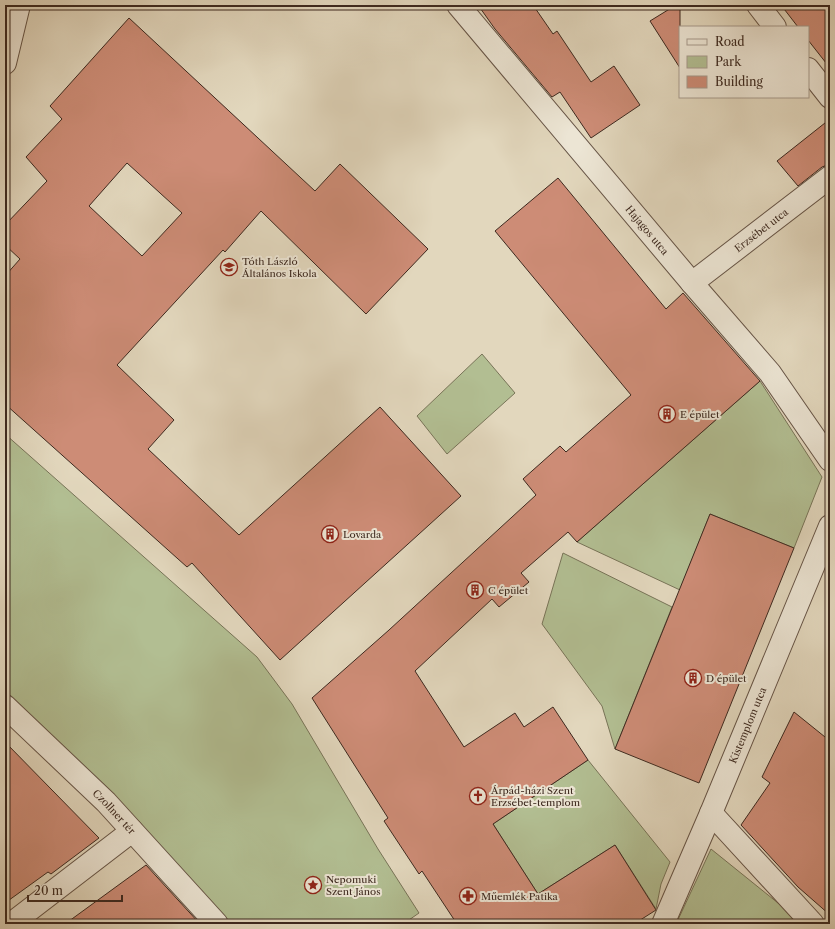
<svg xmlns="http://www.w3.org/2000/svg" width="835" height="929" font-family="'Libre Caslon Text',serif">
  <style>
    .green { fill: #b2be92; stroke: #787458 }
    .building { fill: #cd8c76; stroke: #3d291f; fill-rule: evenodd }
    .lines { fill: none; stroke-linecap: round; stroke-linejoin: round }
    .minor-casing { stroke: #665446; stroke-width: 24 }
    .minor { stroke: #ece5d4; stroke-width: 22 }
    .labels { text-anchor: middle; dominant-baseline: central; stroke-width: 4; stroke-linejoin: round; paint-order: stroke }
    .street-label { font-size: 10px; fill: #3d291f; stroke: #ece5d4 }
    .poi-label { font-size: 10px; fill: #3d291f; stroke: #ece5d4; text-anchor: start }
  </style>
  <rect width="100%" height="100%" fill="#e2d7bd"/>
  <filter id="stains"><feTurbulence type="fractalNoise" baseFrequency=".005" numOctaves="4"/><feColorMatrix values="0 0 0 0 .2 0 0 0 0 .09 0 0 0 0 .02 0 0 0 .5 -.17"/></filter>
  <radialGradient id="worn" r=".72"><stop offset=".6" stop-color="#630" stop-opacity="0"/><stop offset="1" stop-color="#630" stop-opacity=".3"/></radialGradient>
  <!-- green -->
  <g class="green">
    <polygon points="482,354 515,393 447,454 417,416"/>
    <polygon points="760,381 822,477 794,548 710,514 680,590 577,542"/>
    <polygon points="5,434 257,657 292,704 378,849 419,913 406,922 406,924 228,924 88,771 5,691"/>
    <polygon points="563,553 672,607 615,749 602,706 542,624"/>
    <polygon points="588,760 670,862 661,884 656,909 615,845 538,894 493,824"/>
    <polygon points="711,849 804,924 676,924"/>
  </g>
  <!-- building -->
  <g class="building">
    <polygon points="478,5 533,5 553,34 557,31 591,82 614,66 640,105 591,138 560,92 552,97 495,29"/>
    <polygon points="676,5 680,5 680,68 650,21"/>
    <polygon points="781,5 830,5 830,68 808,40 808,27 798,27"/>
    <path d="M129,18L315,191L340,164L428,249L366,314L261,211L225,252L223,250L117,365L174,420L148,449L239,535L380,407L461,496L280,660L192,563L187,567L5,404V276L20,259L5,245V225L47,181L26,157L62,119L50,106ZM127,163L182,213L142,256L89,206Z"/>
    <polygon points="830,119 830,164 822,167 798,186 777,161"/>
    <polygon points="558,178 666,309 683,293 760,381 577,542 568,532 521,573 529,582 499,607 492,599 415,671 464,747 515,713 524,727 553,707 588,760 493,824 538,894 615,845 656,910 634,924 457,924 422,871 419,874 384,821 388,818 312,698 389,630 536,495 523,479 560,446 566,452 631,395 495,231"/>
    <polygon points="710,514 794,548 699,783 615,749"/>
    <polygon points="794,712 830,741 830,915 798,887 741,825 770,783 762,777"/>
    <polygon points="5,742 99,838 51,874 48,872 5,903"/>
    <polygon points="146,865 200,924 65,924"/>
  </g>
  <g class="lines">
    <!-- minor casing -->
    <g class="minor-casing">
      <g id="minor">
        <path id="s1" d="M458,5L692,283L770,373L830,460"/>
        <polyline points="758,5 775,27"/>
        <polyline points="5,63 19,5"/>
        <polyline points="808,69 830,97"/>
        <path id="s2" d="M692,283L830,177"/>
        <path id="s3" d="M5,706L106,802L217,924"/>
        <polyline points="711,813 813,924"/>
        <polyline points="11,924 132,831"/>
        <path id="s4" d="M663,924L711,813L830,526"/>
      </g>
    </g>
    <!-- minor -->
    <use href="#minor" class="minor"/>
  </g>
  <!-- icons -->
  <defs>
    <g id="school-ring" transform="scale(0.9)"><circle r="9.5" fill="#ece5d4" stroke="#8f2418" stroke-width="1.5"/><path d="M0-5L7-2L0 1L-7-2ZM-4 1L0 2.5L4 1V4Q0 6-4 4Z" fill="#8f2418"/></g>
    <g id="building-ring" transform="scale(0.9)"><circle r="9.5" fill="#ece5d4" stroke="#8f2418" stroke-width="1.5"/><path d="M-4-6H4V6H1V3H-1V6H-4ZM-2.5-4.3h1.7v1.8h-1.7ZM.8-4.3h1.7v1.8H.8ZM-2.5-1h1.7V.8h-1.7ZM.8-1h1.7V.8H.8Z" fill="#8f2418"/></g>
    <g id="church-ring" transform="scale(0.9)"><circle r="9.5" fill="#ece5d4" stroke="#8f2418" stroke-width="1.5"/><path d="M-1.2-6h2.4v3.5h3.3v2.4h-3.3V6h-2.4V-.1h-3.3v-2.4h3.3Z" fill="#8f2418"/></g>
    <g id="sight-ring" transform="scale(0.9)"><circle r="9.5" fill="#ece5d4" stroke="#8f2418" stroke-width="1.5"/><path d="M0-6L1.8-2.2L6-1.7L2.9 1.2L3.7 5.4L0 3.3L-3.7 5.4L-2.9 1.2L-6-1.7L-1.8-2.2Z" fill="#8f2418"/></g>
    <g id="pharmacy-ring" transform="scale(0.9)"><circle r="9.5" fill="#ece5d4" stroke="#8f2418" stroke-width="1.5"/><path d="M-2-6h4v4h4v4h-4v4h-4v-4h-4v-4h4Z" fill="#8f2418"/></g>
  </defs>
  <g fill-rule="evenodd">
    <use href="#school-ring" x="229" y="267"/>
    <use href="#building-ring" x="667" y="414"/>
    <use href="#building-ring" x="330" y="534"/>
    <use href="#building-ring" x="475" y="590"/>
    <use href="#building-ring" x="693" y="678"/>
    <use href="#church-ring" x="478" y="796"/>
    <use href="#sight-ring" x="313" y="885"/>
    <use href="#pharmacy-ring" x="468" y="896"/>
  </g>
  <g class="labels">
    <!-- street labels -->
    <g class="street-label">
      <text stroke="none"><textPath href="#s1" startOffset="294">Hajagos utca</textPath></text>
      <text stroke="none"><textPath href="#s2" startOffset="87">Erzsébet utca</textPath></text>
      <text stroke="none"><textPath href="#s4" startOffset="216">Kistemplom utca</textPath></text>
      <text stroke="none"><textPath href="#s3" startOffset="152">Czollner tér</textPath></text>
    </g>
    <!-- poi labels -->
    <g class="poi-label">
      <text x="242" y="261">Tóth László<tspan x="242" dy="12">Általános Iskola</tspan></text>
      <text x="680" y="414">E épület</text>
      <text x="343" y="534">Lovarda</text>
      <text x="488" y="590">C épület</text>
      <text x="706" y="678">D épület</text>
      <text x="491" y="790">Árpád-házi Szent<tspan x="491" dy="12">Erzsébet-templom</tspan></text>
      <text x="326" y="879">Nepomuki<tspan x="326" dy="12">Szent János</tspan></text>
      <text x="481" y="896">Műemlék Patika</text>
    </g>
  </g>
  <!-- margin -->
  <rect width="835" height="929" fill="none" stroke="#e2d7bd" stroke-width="20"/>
  <rect x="6" y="6" width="823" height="917" fill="none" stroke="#3d291f" stroke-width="2"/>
  <rect x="10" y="10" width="815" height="909" fill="none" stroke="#3d291f"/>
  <!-- legend -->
  <rect x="679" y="26" width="130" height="72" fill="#ece5d4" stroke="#a69a8c"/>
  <rect x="687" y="39" width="20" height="6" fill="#ece5d4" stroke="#a69a8c"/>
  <text x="715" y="46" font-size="12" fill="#3d291f">Road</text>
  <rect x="687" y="56" width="20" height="12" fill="#b2be92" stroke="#a69a8c"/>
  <text x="715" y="66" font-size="12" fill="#3d291f">Park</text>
  <rect x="687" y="76" width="20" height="12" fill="#cd8c76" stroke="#a69a8c"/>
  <text x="715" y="86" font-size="12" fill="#3d291f">Building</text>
  <!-- scale -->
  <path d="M28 895v6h94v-6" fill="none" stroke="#3d291f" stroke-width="2"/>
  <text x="34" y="895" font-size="12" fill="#3d291f" stroke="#ece5d4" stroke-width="3" paint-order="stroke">20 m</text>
  <rect width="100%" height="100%" filter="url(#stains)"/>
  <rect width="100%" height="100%" fill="url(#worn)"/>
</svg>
